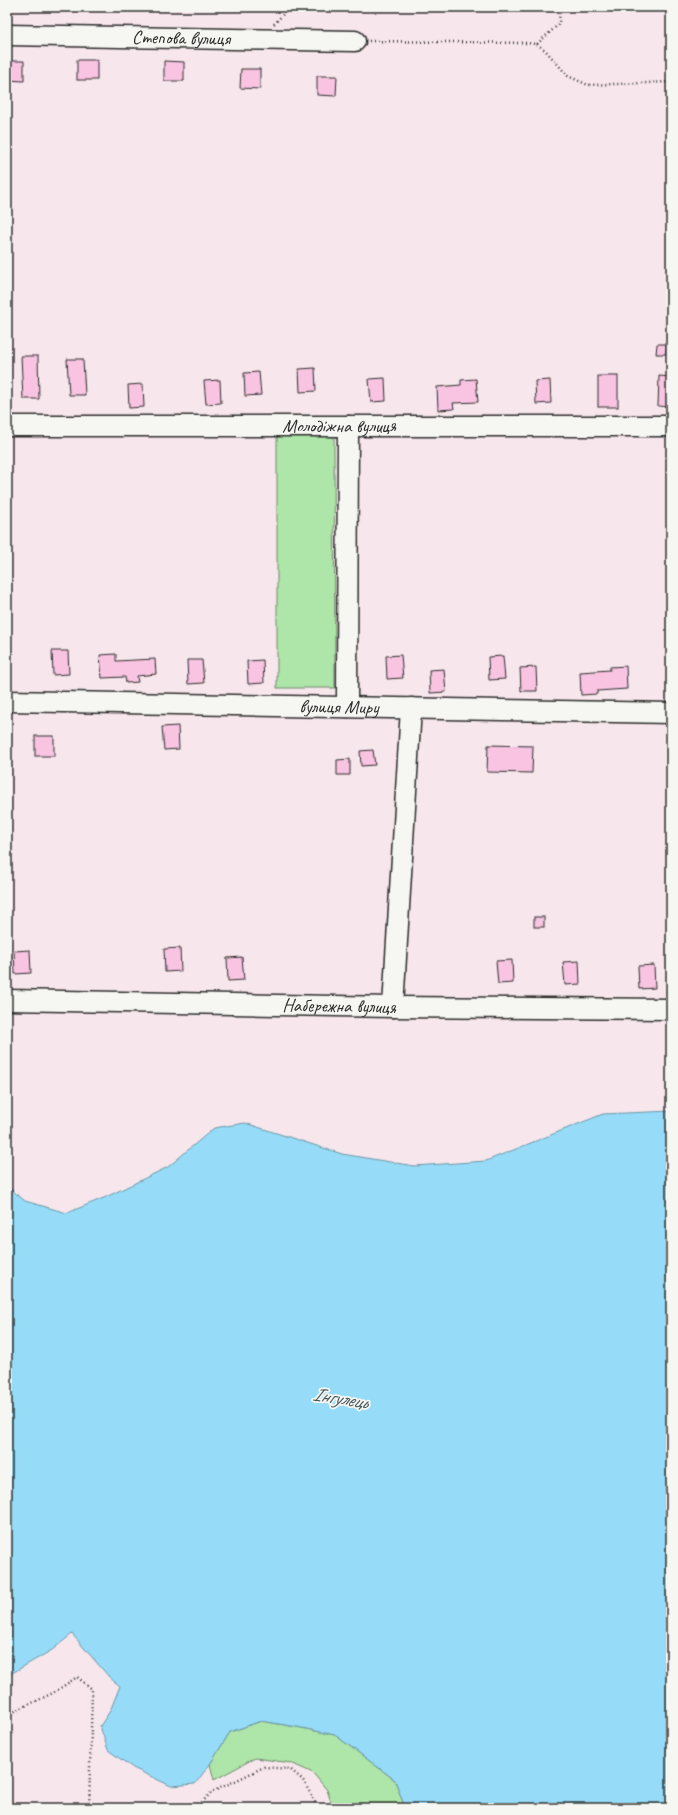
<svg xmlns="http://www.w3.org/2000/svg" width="678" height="1815" font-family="Caveat,sans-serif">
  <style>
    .green { fill: #aee5a8; stroke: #6c886a }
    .water { fill: #96dcf8; stroke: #6b95a6 }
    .building { fill: #f8c4e1; stroke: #2b2b2b }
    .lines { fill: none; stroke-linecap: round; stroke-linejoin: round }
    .minor-casing { stroke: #2b2b2b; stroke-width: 23 }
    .path { stroke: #2b2b2b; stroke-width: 2.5; stroke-dasharray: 1 3; stroke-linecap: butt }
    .minor { stroke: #f6f6f2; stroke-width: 20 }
    .labels { text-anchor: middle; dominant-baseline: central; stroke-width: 3.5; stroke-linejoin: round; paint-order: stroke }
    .street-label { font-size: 19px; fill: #2b2b2b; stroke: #f6f6f2 }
    .water-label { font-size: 20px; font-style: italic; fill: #46575e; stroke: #f6f6f2 }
  </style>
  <rect width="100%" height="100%" fill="#f7e7ed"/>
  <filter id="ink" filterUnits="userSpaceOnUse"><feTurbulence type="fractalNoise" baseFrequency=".025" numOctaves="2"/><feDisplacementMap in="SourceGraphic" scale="8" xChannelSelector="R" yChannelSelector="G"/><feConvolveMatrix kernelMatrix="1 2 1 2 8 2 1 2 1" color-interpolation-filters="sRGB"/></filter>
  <g filter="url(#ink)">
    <!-- green -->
    <g class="green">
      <polygon points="277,435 334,435 335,688 277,688"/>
      <polygon points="261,1721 297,1727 335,1735 395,1780 405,1808 333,1808 327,1790 313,1773 291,1763 255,1758 214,1780 210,1764 230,1732"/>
    </g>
    <!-- water -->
    <polygon class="water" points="671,1111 671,1808 405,1808 395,1780 335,1735 297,1727 261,1721 230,1732 210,1764 195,1784 171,1786 133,1768 108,1750 100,1726 110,1711 120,1686 110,1678 72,1634 52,1650 7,1676 7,1186 25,1201 67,1213 106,1197 168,1167 214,1128 245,1123 342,1154 414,1166 486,1161 603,1114"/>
    <!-- building -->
    <g class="building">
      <rect x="77" y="60" width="20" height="20"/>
      <polygon points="7,61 24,61 24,81 7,80"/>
      <polygon points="164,61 184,62 184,81 164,81"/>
      <polygon points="241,69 260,69 260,89 240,88"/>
      <polygon points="317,76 337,76 336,96 317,95"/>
      <polygon points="657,344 667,344 666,354 656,354"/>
      <polygon points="21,356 38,356 39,399 23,399"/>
      <polygon points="67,359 83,359 85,395 69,395"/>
      <polygon points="315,368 316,391 300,392 299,369"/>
      <polygon points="259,372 261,395 245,396 244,373"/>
      <rect x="598" y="376" width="20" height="31"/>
      <polygon points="659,376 671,377 671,407 658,406"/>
      <polygon points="385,378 386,401 371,402 369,379"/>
      <polygon points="476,379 478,402 453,403 454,409 438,410 437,387 461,385 461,380"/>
      <polygon points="220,380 221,403 206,404 204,381"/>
      <polygon points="550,380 551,403 536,404 535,381"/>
      <polygon points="143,384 144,407 129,408 128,385"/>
      <polygon points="52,651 68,651 69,674 53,675"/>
      <polygon points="116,654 116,661 155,659 156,674 137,676 138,682 126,683 125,677 102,678 100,655"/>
      <polygon points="401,655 403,678 387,679 386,656"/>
      <polygon points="503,656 505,679 489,680 488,657"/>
      <polygon points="187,660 202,660 204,683 188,684"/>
      <polygon points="263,660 264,683 248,684 247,661"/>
      <polygon points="626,666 627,689 597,691 597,694 581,695 580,672 610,670 610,667"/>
      <polygon points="536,667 537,691 521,691 520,668"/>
      <polygon points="444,669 446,692 430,693 429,670"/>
      <polygon points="178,726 179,749 164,750 162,727"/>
      <rect x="35" y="736" width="19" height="20"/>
      <polygon points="488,745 533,746 532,773 487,772"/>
      <polygon points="373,750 375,765 361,766 360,751"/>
      <polygon points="350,759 350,775 337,775 337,760"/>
      <rect x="534" y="917" width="10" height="10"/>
      <polygon points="180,948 181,971 165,972 164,949"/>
      <polygon points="30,950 31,973 15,974 14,951"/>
      <polygon points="242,957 244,980 228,981 227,958"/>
      <polygon points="512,960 513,983 498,984 496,961"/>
      <polygon points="579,961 580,984 565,985 563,962"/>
      <polygon points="654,965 655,988 639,989 638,966"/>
    </g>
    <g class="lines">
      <!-- minor casing -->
      <g class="minor-casing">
        <g id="minor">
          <path id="s1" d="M7,35L355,41"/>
          <path id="s2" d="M7,426H671"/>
          <path id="s3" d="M7,701L671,713"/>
          <polyline points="347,707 348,426"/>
          <path id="s4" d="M7,1000L393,1007L671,1009"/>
          <polyline points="393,1007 411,708"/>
        </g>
      </g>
      <!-- path -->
      <g class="path">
        <polyline points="274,24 290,7"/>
        <polyline points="369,41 526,43 537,44 546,51 568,76 588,85 671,82"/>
        <polyline points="537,44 559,24 560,7"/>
        <polyline points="7,1712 11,1713 53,1693 77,1677 92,1689 89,1808"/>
        <polyline points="196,1808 212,1792 264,1767 290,1769 303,1780 318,1808"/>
      </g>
      <!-- minor -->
      <use href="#minor" class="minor"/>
    </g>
  </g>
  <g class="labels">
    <!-- street labels -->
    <g class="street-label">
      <text stroke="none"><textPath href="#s1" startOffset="174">Степова вулиця</textPath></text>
      <text stroke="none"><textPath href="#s2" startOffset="332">Молодіжна вулиця</textPath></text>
      <text stroke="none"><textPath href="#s3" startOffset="332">вулиця Миру</textPath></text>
      <text stroke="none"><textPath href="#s4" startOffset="332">Набережна вулиця</textPath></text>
    </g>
    <!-- water labels -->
    <g class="water-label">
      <text transform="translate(340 1398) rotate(9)">Інгулець</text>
    </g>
  </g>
  <!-- margin -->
  <rect width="678" height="1815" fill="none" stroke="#f6f6f2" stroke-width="24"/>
  <rect x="12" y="12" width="654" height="1791" fill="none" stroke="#2b2b2b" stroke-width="1.5" filter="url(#ink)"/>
</svg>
